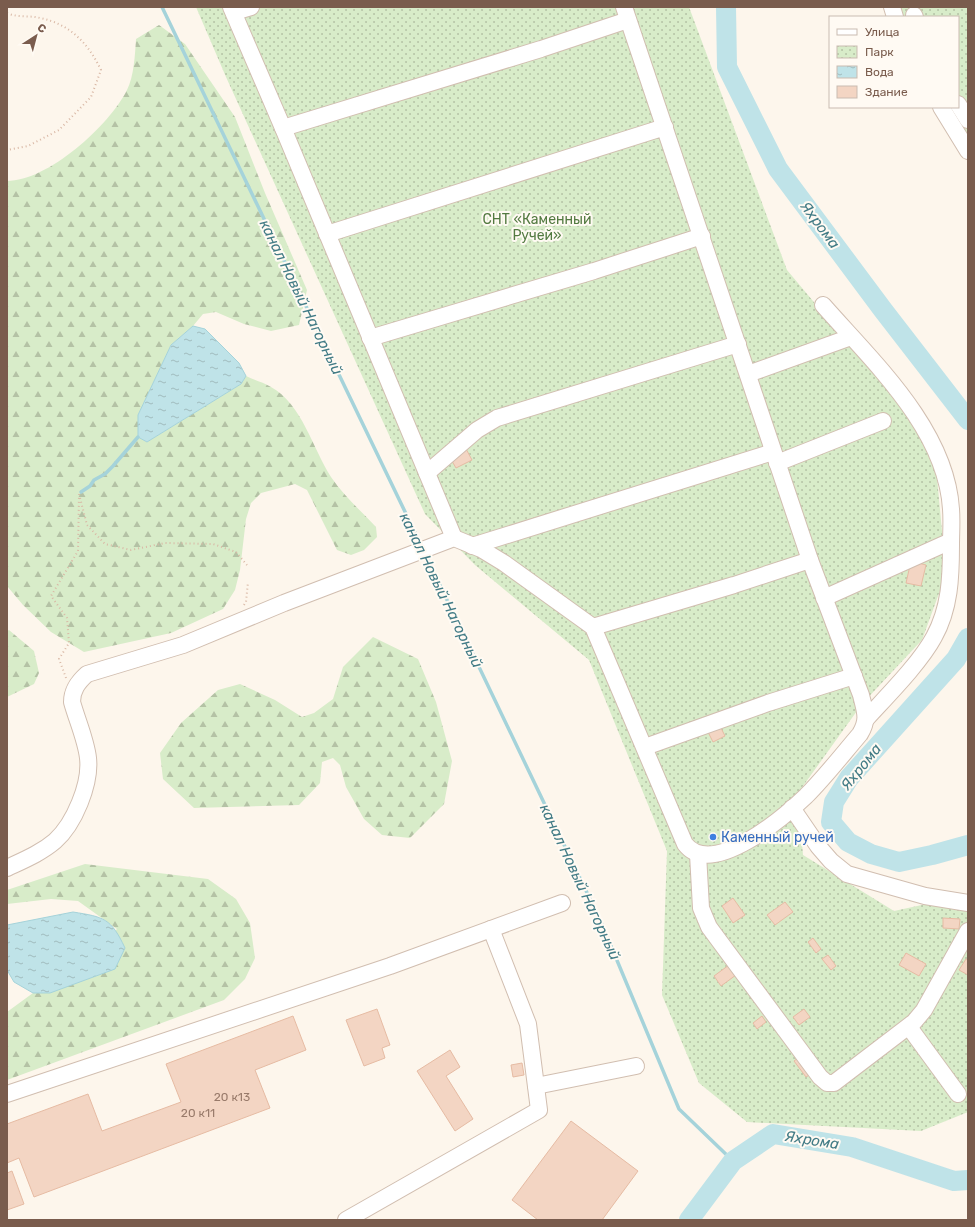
<svg xmlns="http://www.w3.org/2000/svg" width="975" height="1227" font-family="Rubik,sans-serif">
  <style>
    .forest { fill: url(#forest-firs) }
    .park { fill: url(#park-dots) }
    .water { fill: url(#water-ripples); stroke: #a5d3da }
    .lines { fill: none; stroke-linecap: round; stroke-linejoin: round }
    .stream { stroke: #a5d3da; stroke-width: 3.5 }
    .river { stroke: #bfe3e8; stroke-width: 20 }
    .building { fill: #f3d5c3; stroke: #e6bba3 }
    .minor-casing { stroke: #d1beb0; stroke-width: 18 }
    .path { stroke: #d9b8a5; stroke-width: 2; stroke-dasharray: 1 3; stroke-linecap: butt }
    .minor { stroke: #fff; stroke-width: 16 }
    .shop-dot { fill: #3f7fe0; stroke: #fffaf3; stroke-width: 1.5 }
    .labels { text-anchor: middle; dominant-baseline: central; stroke-width: 4; stroke-linejoin: round; paint-order: stroke }
    .number-label { font-size: 12px; fill: #987a6a }
    .park-label { font-size: 14px; fill: #537a41; stroke: #fffaf3 }
    .shop-label { font-size: 14px; fill: #366cbe; stroke: #fffaf3; text-anchor: start }
    .water-label { font-size: 15px; font-style: italic; fill: #437c86; stroke: #fffaf3 }
  </style>
  <defs>
    <pattern id="forest-firs" width="22" height="20" patternUnits="userSpaceOnUse"><rect width="22" height="20" fill="#d8ecc9"/><path d="M5 1l3.5 6h-7zM16 11l3.5 6h-7z" fill="#b4c2a5"/></pattern>
    <pattern id="park-dots" width="8" height="8" patternUnits="userSpaceOnUse"><rect width="8" height="8" fill="#d8ecc9"/><path d="M2 2h.1M6 6h.1" fill="none" stroke="#b4c2a5" stroke-width="1.8" stroke-linecap="round"/></pattern>
    <pattern id="water-ripples" width="26" height="14" patternUnits="userSpaceOnUse"><rect width="26" height="14" fill="#bfe3e8"/><path d="M2 4q2-2 4 0t4 0M15 11q2-2 4 0t4 0" fill="none" stroke="#a0bbbe"/></pattern>
  </defs>
  <rect width="100%" height="100%" fill="#fdf6ec"/>
  <!-- forest -->
  <g class="forest">
    <path d="M159,25L185,44L235,117L265,193L307,290L299,325L271,331L244,324L216,312L203,314L193,326L171,345L138,415V437L147,442L241,384L246,376C254,380 263,382 271,387C302,404 313,449 331,477C344,496 360,510 376,527L377,537L364,550L351,555L337,550L307,490L295,484L261,493L251,503L246,519L240,570L235,590L223,609L171,633L84,652L51,632L23,605L7,586V181C48,181 109,126 127,90C134,76 135,55 136,39Z"/>
    <polygon points="9,630 34,651 39,673 34,684 7,697 7,631"/>
    <polygon points="373,637 418,659 436,702 452,761 444,804 410,838 382,835 364,819 346,787 340,765 333,758 322,762 320,783 299,805 194,808 163,779 160,753 181,723 218,690 240,684 275,700 302,717 314,713 333,699 343,667"/>
    <polygon points="85,864 208,879 236,899 250,923 255,958 245,979 224,1000 7,1080 7,1012 33,993 50,993 117,929 78,901 51,899 7,904 7,890"/>
  </g>
  <!-- park -->
  <g class="park">
    <polygon points="196,7 689,7 787,270 906,412 936,467 946,574 922,640 862,704 798,793 803,855 894,911 968,895 968,1112 921,1131 747,1122 699,1083 662,995 667,851 589,660 475,565 425,514 226,77"/>
    <polygon points="899,7 968,7 968,140 949,107 958,107 958,17 903,17"/>
  </g>
  <!-- water -->
  <g class="water">
    <polygon points="193,326 205,329 239,363 246,376 241,384 147,442 138,437 138,415 171,345"/>
    <path d="M73,912C104,917 111,918 125,948L115,969L50,993H33L14,982L7,970V925Z"/>
  </g>
  <g class="lines">
    <!-- stream -->
    <g class="stream">
      <polyline points="162,7 422,547"/>
      <polyline points="81,492 90,486 94,480 105,474 113,466 138,437"/>
      <polyline points="425,554 601,922 679,1109 733,1161"/>
    </g>
    <!-- river -->
    <g class="river">
      <polyline points="726,7 727,67 778,169 883,310 968,420"/>
      <polyline points="968,638 956,659 849,778 834,802 831,822 848,842 871,854 899,862 932,855 968,845"/>
      <polyline points="689,1220 733,1161 773,1134 852,1147 954,1181 968,1180"/>
    </g>
  </g>
  <!-- building -->
  <g class="building">
    <polygon points="465,447 472,460 456,468 449,456"/>
    <polygon points="911,561 926,565 921,586 906,583"/>
    <polygon points="718,722 725,736 713,742 708,732"/>
    <polygon points="733,898 745,915 733,923 722,906"/>
    <polygon points="785,902 793,912 775,925 767,915"/>
    <polygon points="943,918 960,919 959,929 943,928"/>
    <polygon points="813,938 821,949 816,953 808,942"/>
    <polygon points="906,953 926,964 919,976 899,965"/>
    <polygon points="828,955 836,966 831,970 822,959"/>
    <polygon points="966,959 968,960 968,975 959,970"/>
    <polygon points="729,965 736,975 721,986 714,976"/>
    <polygon points="377,1009 390,1045 382,1048 385,1058 364,1066 346,1020"/>
    <polygon points="804,1009 810,1017 799,1025 793,1017"/>
    <polygon points="293,1016 306,1050 255,1070 270,1108 34,1197 19,1158 7,1163 7,1124 88,1094 102,1131 181,1102 166,1064"/>
    <polygon points="762,1016 766,1022 757,1029 753,1023"/>
    <polygon points="450,1050 460,1067 446,1076 473,1119 455,1131 417,1071"/>
    <polygon points="802,1055 814,1072 806,1077 794,1061"/>
    <polygon points="522,1063 524,1075 513,1077 511,1065"/>
    <polygon points="571,1121 638,1171 602,1220 538,1220 512,1200"/>
    <polygon points="12,1171 24,1204 7,1210 7,1173"/>
  </g>
  <g class="lines">
    <!-- minor casing -->
    <g class="minor-casing">
      <g id="minor">
        <polyline points="231,7 283,128 454,538"/>
        <polyline points="892,7 895,17"/>
        <polyline points="234,12 251,7"/>
        <polyline points="914,15 915,17"/>
        <polyline points="958,104 968,120"/>
        <polyline points="941,107 968,151"/>
        <polyline points="283,128 541,49 628,20"/>
        <polyline points="327,234 665,127"/>
        <path d="M823,305C873,362 946,429 951,509C952,521 951,533 951,545C951,577 950,608 934,637C920,663 887,696 867,718"/>
        <polyline points="370,338 594,271 702,236"/>
        <polyline points="748,374 851,337"/>
        <polyline points="777,463 883,421"/>
        <polyline points="427,473 477,430 497,418 738,344"/>
        <polyline points="472,546 773,452"/>
        <polyline points="824,598 951,541"/>
        <polyline points="593,627 734,585 810,560"/>
        <polyline points="645,747 768,703 854,676"/>
        <polyline points="792,808 818,846 831,861 847,874 925,896 968,903"/>
        <polyline points="698,854 701,908 709,927 820,1077 827,1083 834,1083 914,1022 924,1010 968,931"/>
        <path d="M7,868C24,860 41,853 55,841C74,824 91,784 88,758C86,740 77,720 72,702C72,690 78,682 87,674L183,645L284,603L454,538L481,549L504,563L593,627L685,844C712,879 784,817 806,796C825,777 842,755 860,734C869,719 865,712 861,695L810,560L624,7"/>
        <polyline points="909,1027 958,1094"/>
        <polyline points="536,1086 636,1066"/>
        <polyline points="7,1094 390,966 562,903"/>
        <polyline points="346,1220 539,1110 528,1024 491,929"/>
      </g>
    </g>
    <!-- path -->
    <g class="path">
      <path d="M7,13C18,18 29,15 40,18C70,24 88,43 101,70L91,97L59,130L28,146L7,150"/>
      <polyline points="80,498 87,525 105,544 131,550 165,543 213,544 236,552 247,565"/>
      <polyline points="244,605 246,602 248,582"/>
      <polyline points="66,678 59,659 69,643 67,618 51,596 78,551 79,494"/>
    </g>
    <!-- minor -->
    <use href="#minor" class="minor"/>
  </g>
  <!-- markers -->
  <circle class="shop-dot" cx="713" cy="837" r="4"/>
  <g class="labels">
    <!-- number labels -->
    <g class="number-label">
      <text x="232" y="1097">20 к13</text>
      <text x="198" y="1113">20 к11</text>
    </g>
    <!-- park labels -->
    <g class="park-label">
      <text x="537" y="219">СНТ «Каменный<tspan x="537" dy="16">Ручей»</tspan></text>
    </g>
    <!-- shop labels -->
    <g class="shop-label">
      <text x="721" y="837">Каменный ручей</text>
    </g>
    <!-- water labels -->
    <g class="water-label">
      <text transform="translate(820 225) rotate(53)">Яхрома</text>
      <text transform="translate(301 297) rotate(64)">канал Новый Нагорный</text>
      <text transform="translate(441 590) rotate(64)">канал Новый Нагорный</text>
      <text transform="translate(861 767) rotate(-51)">Яхрома</text>
      <text transform="translate(580 882) rotate(65)">канал Новый Нагорный</text>
      <text transform="translate(812 1140) rotate(9)">Яхрома</text>
    </g>
  </g>
  <!-- border -->
  <rect width="975" height="1227" fill="none" stroke="#7a5c4d" stroke-width="16"/>
  <!-- legend -->
  <rect x="829" y="16" width="130" height="92" fill="#fffaf3" stroke="#cabbb1"/>
  <rect x="837" y="29" width="20" height="6" fill="#ffffff" stroke="#cabbb1"/>
  <text x="865" y="36" font-size="12" fill="#7a5c4d">Улица</text>
  <rect x="837" y="46" width="20" height="12" fill="url(#park-dots)" stroke="#cabbb1"/>
  <text x="865" y="56" font-size="12" fill="#7a5c4d">Парк</text>
  <rect x="837" y="66" width="20" height="12" fill="url(#water-ripples)" stroke="#cabbb1"/>
  <text x="865" y="76" font-size="12" fill="#7a5c4d">Вода</text>
  <rect x="837" y="86" width="20" height="12" fill="#f3d5c3" stroke="#cabbb1"/>
  <text x="865" y="96" font-size="12" fill="#7a5c4d">Здание</text>
  <!-- north arrow -->
  <g transform="translate(36 36) rotate(36)" stroke="#fffaf3" stroke-width="3" paint-order="stroke">
  <path d="M0-3L7 15L0 10L-7 15Z" fill="#7a5c4d"/>
  <text y="-6" font-size="11" font-weight="bold" text-anchor="middle" fill="#7a5c4d">С</text>
  </g>
</svg>
